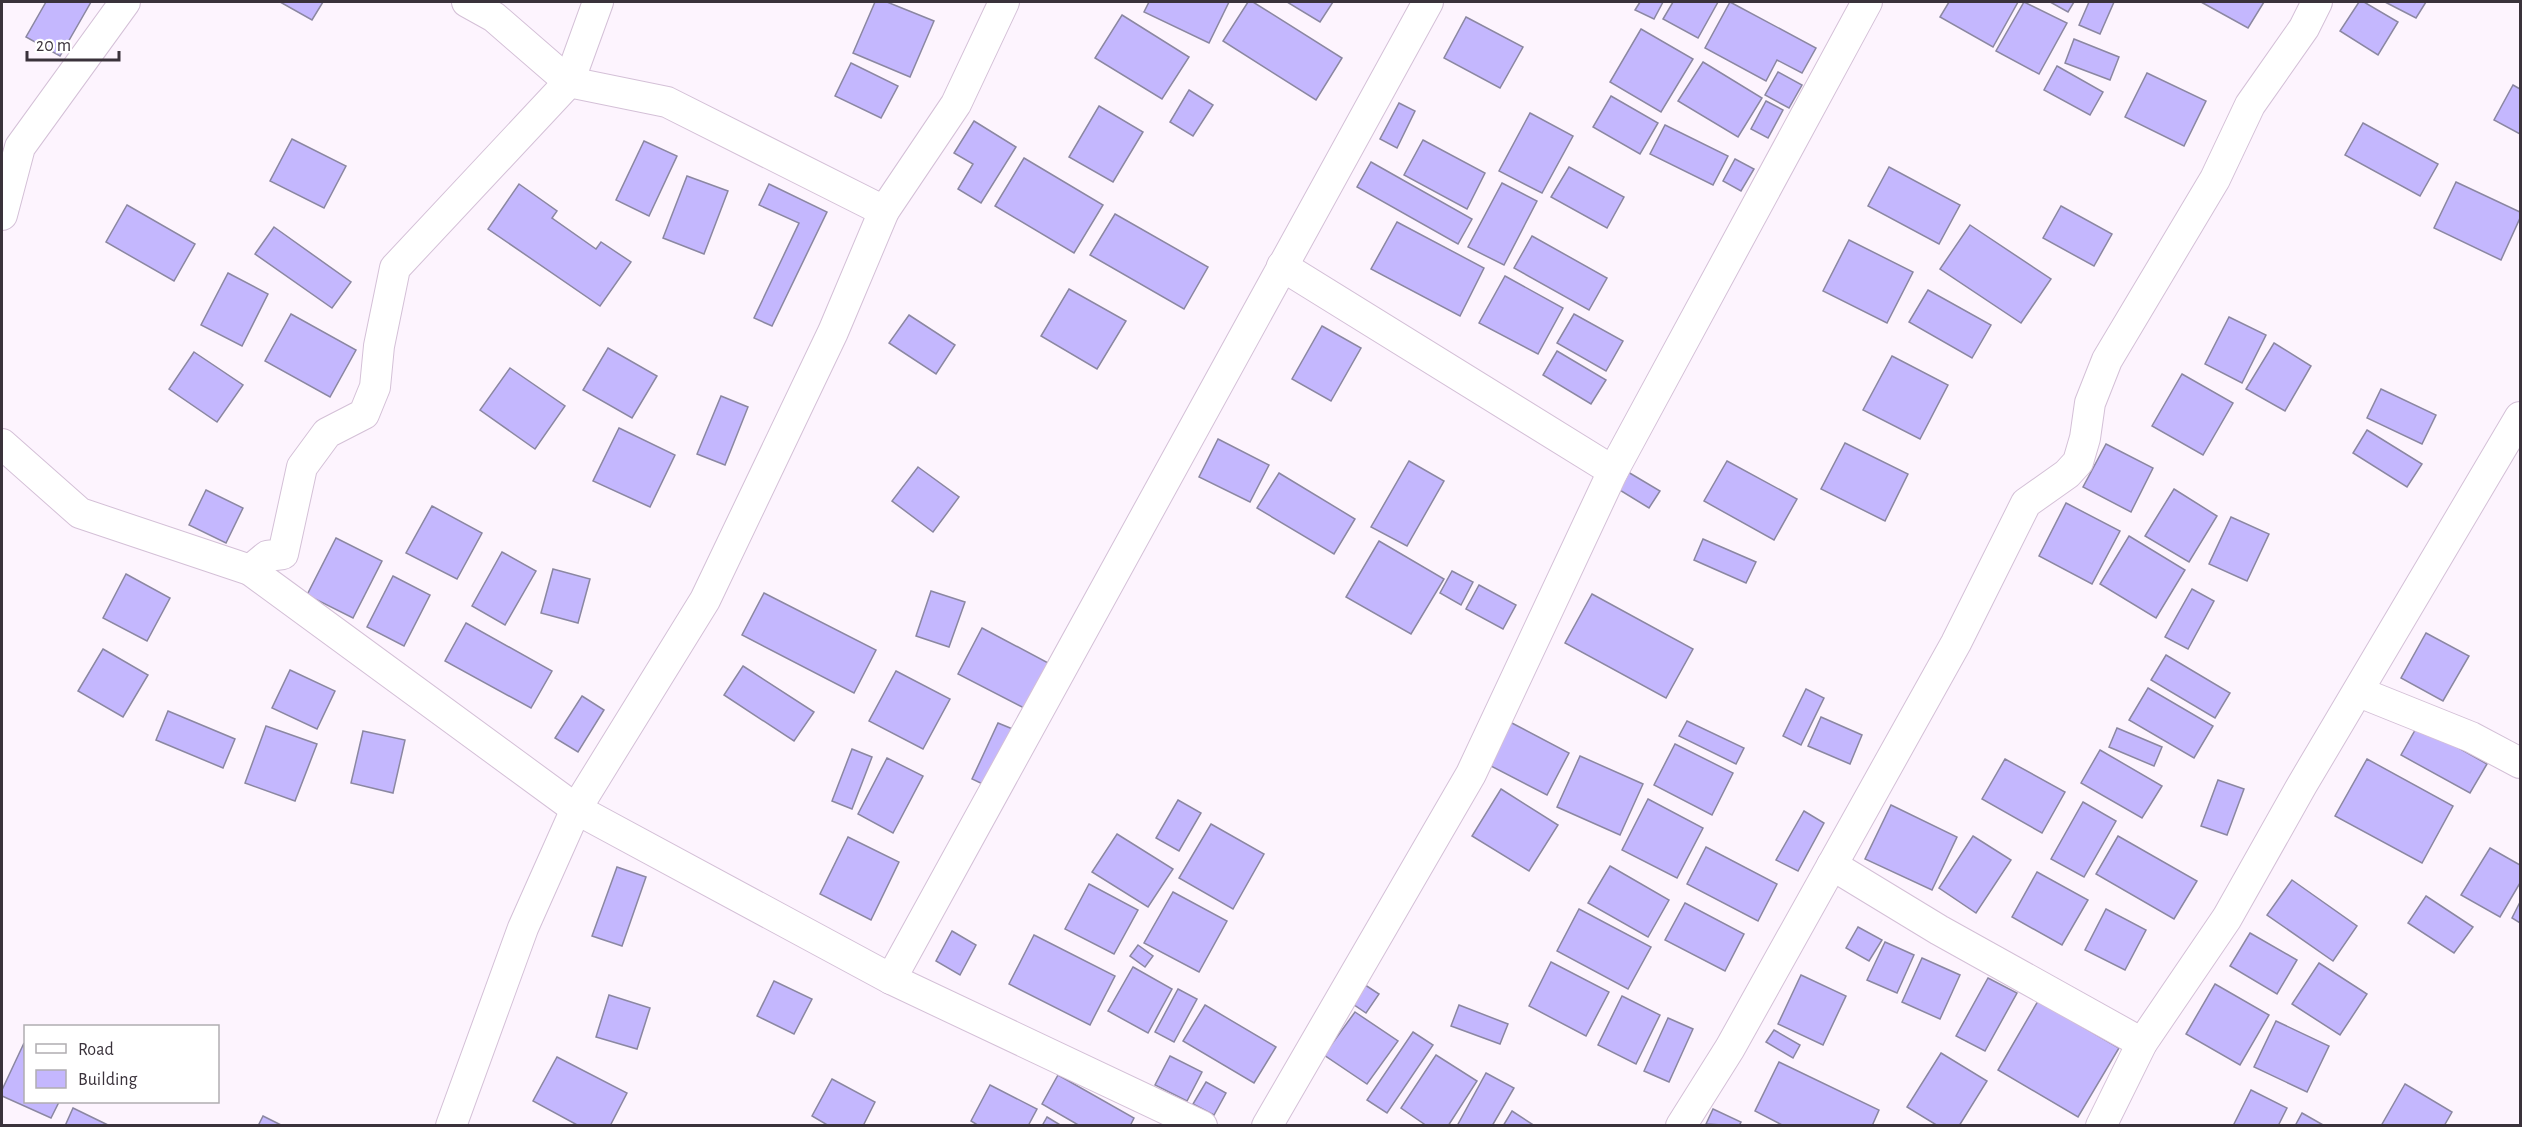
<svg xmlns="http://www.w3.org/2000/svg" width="2522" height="1127" font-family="'Alegreya Sans',sans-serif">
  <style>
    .building { fill: #c4b7fe; stroke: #8b87a1; stroke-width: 1.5 }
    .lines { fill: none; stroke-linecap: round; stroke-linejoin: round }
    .minor-casing { stroke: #d4c0d7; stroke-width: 32 }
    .minor { stroke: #fff; stroke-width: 30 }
  </style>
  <rect width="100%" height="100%" fill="#fdf4fe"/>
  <!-- building -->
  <g class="building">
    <polygon points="46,2 91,2 60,56 26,37"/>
    <polygon points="280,2 323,2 312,20"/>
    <polygon points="875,2 887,2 934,21 910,77 853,53"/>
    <polygon points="1149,2 1229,2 1209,43 1144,12"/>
    <polygon points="1248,2 1253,2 1342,58 1316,100 1223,41"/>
    <polygon points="1287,2 1333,2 1320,22"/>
    <polygon points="1640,2 1663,2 1654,19 1635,10"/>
    <polygon points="1673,2 1718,2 1698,38 1663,19"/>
    <polygon points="1730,2 1816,48 1802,73 1777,60 1766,81 1705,48"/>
    <polygon points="1949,2 2018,2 1993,47 1940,17"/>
    <polygon points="2024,2 2067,23 2039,74 1996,51"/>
    <polygon points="2050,2 2074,2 2068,12"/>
    <polygon points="2089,2 2114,2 2100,34 2079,25"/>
    <polygon points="2201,2 2264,2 2248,28"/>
    <polygon points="2359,2 2364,2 2398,22 2378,55 2340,31"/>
    <polygon points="2385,2 2426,2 2416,18"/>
    <polygon points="1122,15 1189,57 1162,99 1095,58"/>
    <polygon points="1466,17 1523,47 1500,88 1444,58"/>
    <polygon points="1641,29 1693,59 1661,112 1610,82"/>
    <polygon points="2074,39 2119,57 2110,80 2065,63"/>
    <polygon points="1703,62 1762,98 1738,137 1678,101"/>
    <polygon points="851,63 898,86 881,118 835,96"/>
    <polygon points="2057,66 2103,92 2090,115 2044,90"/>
    <polygon points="1778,72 1802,85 1789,108 1765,95"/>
    <polygon points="2147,73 2206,101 2184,146 2125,117"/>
    <polygon points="2513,85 2520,89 2520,134 2494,120"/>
    <polygon points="1189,90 1213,105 1193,136 1170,122"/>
    <polygon points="1611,96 1658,123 1640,154 1593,127"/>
    <polygon points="1766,101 1783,110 1768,138 1751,129"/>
    <polygon points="1399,103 1415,111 1397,148 1380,139"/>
    <polygon points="1099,106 1143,132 1113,182 1069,157"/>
    <polygon points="1530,113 1573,136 1542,193 1499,171"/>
    <polygon points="974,121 1016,147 981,203 958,189 973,164 954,153"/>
    <polygon points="2363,123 2438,164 2420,196 2345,155"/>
    <polygon points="1665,125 1728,156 1713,185 1650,154"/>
    <polygon points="292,139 346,166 324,208 270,181"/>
    <polygon points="1423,140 1485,173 1467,209 1404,175"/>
    <polygon points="644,141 677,156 649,216 616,200"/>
    <polygon points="1024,158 1103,205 1074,253 995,206"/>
    <polygon points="1735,159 1754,169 1741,191 1723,181"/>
    <polygon points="1371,162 1472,219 1458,244 1357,187"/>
    <polygon points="1569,167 1624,197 1607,228 1551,197"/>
    <polygon points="1889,167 1960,205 1939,244 1868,206"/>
    <polygon points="687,176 728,191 704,254 663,238"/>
    <polygon points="2456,182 2520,212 2520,218 2501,260 2434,228"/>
    <polygon points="1502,183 1537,201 1504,265 1468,247"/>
    <polygon points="519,184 557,211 552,218 596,249 601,242 631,262 600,306 488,229"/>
    <polygon points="769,184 827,212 772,326 754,318 799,223 759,205"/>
    <polygon points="127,205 195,244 174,281 106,242"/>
    <polygon points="2061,206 2112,234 2094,266 2043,238"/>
    <polygon points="1115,214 1208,267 1184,309 1090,255"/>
    <polygon points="1397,222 1484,268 1460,316 1371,269"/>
    <polygon points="1970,225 2051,279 2021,323 1940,269"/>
    <polygon points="274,227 351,282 332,308 255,254"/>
    <polygon points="1532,236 1607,278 1589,310 1514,268"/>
    <polygon points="1849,240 1913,272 1887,323 1823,291"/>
    <polygon points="228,273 268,294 242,346 201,325"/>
    <polygon points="1505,276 1563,308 1538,354 1479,323"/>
    <polygon points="1069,289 1126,321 1097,369 1041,336"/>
    <polygon points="1928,290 1991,325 1972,358 1909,322"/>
    <polygon points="291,314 356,350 330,397 265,361"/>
    <polygon points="1574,314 1623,341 1606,371 1557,343"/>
    <polygon points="909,315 955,345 936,374 889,343"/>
    <polygon points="2229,317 2266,335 2242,383 2205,364"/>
    <polygon points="1322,326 1361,348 1331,401 1292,379"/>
    <polygon points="2274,343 2311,366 2285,411 2246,389"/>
    <polygon points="608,348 657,376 632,418 583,390"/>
    <polygon points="1557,351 1606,380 1591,404 1543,375"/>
    <polygon points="194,352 243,385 217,422 169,389"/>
    <polygon points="1892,356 1948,385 1920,439 1863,410"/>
    <polygon points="510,368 565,406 535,449 480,410"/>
    <polygon points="2182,374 2233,403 2203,455 2152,426"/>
    <polygon points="2381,389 2436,415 2422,444 2367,418"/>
    <polygon points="721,396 748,407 725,465 697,454"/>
    <polygon points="619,428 675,455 650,507 593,481"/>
    <polygon points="2367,430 2422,464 2407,487 2353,453"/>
    <polygon points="1218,439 1269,465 1250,502 1199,477"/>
    <polygon points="1845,443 1908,474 1885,521 1821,489"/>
    <polygon points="2106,444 2153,468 2131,512 2083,487"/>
    <polygon points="1409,461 1444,481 1407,546 1371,527"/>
    <polygon points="1727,461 1797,499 1774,540 1704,501"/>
    <polygon points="918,467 959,497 933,532 892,501"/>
    <polygon points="1628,472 1660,491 1649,508 1618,489"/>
    <polygon points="1279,473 1355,519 1334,554 1257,508"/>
    <polygon points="2174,489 2217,516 2189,562 2145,536"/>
    <polygon points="206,490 243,508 226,543 189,525"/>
    <polygon points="2066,503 2120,531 2092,584 2039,556"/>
    <polygon points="432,506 482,533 457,579 406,553"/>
    <polygon points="2231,517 2269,534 2247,581 2209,564"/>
    <polygon points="2129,536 2185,570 2156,618 2100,584"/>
    <polygon points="336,538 382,561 353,618 307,595"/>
    <polygon points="1703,539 1756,562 1746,583 1694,560"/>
    <polygon points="1379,541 1444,579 1411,634 1346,597"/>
    <polygon points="502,552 536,571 505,625 472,606"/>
    <polygon points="553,569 590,579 578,623 541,613"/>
    <polygon points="1452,571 1473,582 1461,605 1440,593"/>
    <polygon points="126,574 170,598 147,641 103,618"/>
    <polygon points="393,576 430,595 404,646 367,627"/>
    <polygon points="1479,585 1516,605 1503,629 1466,609"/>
    <polygon points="2192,589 2214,601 2188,649 2165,637"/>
    <polygon points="931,591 965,602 949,647 916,636"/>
    <polygon points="764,593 876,650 854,693 742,635"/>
    <polygon points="1592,594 1693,649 1666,698 1565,643"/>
    <polygon points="466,623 552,671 531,708 445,661"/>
    <polygon points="982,628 1052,665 1028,710 958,674"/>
    <polygon points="2426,633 2469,656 2443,701 2401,678"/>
    <polygon points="103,649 148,675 123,717 78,691"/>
    <polygon points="2166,655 2230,693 2215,718 2151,680"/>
    <polygon points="743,666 814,712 794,741 724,695"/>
    <polygon points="290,670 335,691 317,729 272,708"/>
    <polygon points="896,671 950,699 923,749 869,721"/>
    <polygon points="2148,688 2213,726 2194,758 2129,720"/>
    <polygon points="1806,689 1824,698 1801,745 1783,736"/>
    <polygon points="582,696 604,710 578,752 555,738"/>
    <polygon points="168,711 235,739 223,768 156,740"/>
    <polygon points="1821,717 1862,735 1850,764 1808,746"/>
    <polygon points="1687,721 1744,748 1736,764 1679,736"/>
    <polygon points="1510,722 1569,753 1547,795 1487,764"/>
    <polygon points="998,723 1015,730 989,787 972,779"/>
    <polygon points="2418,725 2487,764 2470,793 2401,755"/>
    <polygon points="266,726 317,744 295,801 245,783"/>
    <polygon points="2117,728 2162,747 2154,766 2109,747"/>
    <polygon points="363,731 405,740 393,793 351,783"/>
    <polygon points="1675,744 1733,773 1712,815 1654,785"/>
    <polygon points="852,749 872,757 852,809 832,801"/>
    <polygon points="2100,750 2162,786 2142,818 2081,783"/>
    <polygon points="1580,756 1643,784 1620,835 1557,807"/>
    <polygon points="887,758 923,776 893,833 858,814"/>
    <polygon points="2005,759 2065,792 2042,833 1982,799"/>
    <polygon points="2367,759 2453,806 2422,863 2335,816"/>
    <polygon points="2218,780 2244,789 2227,835 2201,826"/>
    <polygon points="1501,789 1558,825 1529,871 1472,836"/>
    <polygon points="1648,799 1703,828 1677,878 1622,850"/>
    <polygon points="1178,800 1201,813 1179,851 1156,838"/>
    <polygon points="2083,802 2116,821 2084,877 2051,859"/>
    <polygon points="1891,805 1957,837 1932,890 1865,859"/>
    <polygon points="1804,811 1824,823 1798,871 1776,860"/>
    <polygon points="1211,824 1264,854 1233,909 1179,878"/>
    <polygon points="1117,834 1173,869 1148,907 1092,872"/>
    <polygon points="1973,836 2011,860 1976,913 1939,888"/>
    <polygon points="2118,836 2197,881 2174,919 2096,874"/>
    <polygon points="848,837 899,862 871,920 820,894"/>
    <polygon points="1706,847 1777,884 1758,921 1687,884"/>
    <polygon points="2490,848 2520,865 2520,883 2500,917 2461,895"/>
    <polygon points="1610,866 1669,900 1648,937 1588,903"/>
    <polygon points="617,867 646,877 622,946 592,936"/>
    <polygon points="2037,872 2088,900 2062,945 2012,917"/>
    <polygon points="2292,880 2357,926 2333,961 2267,915"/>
    <polygon points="1089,884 1138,910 1114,954 1065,929"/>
    <polygon points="1173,892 1227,921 1199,972 1144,943"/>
    <polygon points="2426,896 2473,927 2454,953 2408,923"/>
    <polygon points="2520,902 2520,923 2512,918"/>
    <polygon points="1685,903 1744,934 1725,971 1665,940"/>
    <polygon points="1579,909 1651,947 1628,989 1557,951"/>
    <polygon points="2106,909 2146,930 2125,970 2085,950"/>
    <polygon points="1858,927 1882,940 1869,961 1846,948"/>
    <polygon points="952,931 976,945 960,975 936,961"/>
    <polygon points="2250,933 2297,960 2277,994 2230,966"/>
    <polygon points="1034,935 1115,976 1090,1025 1009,984"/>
    <polygon points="1885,942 1914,955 1897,993 1867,980"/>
    <polygon points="1138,945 1153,956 1145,967 1130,956"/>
    <polygon points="1922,958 1960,975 1940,1019 1902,1002"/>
    <polygon points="1551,962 1609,992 1586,1036 1529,1006"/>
    <polygon points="2319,963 2367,994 2340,1035 2292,1004"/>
    <polygon points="1133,967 1172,989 1148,1033 1108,1011"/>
    <polygon points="1801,975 1846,996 1823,1045 1778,1024"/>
    <polygon points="1988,978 2017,993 1985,1051 1956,1036"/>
    <polygon points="774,981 812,999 794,1034 757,1016"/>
    <polygon points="1359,981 1379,994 1366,1013 1347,1000"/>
    <polygon points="2215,984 2269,1015 2240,1065 2186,1034"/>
    <polygon points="1178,989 1197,999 1174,1042 1155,1032"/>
    <polygon points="609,995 650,1008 637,1049 596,1037"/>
    <polygon points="1622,996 1660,1015 1636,1064 1598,1045"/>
    <polygon points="2038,1001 2119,1048 2078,1117 1998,1070"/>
    <polygon points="1205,1005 1276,1047 1254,1083 1183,1041"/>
    <polygon points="1459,1005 1508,1024 1500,1044 1451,1026"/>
    <polygon points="1355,1012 1398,1041 1367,1084 1324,1055"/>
    <polygon points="1668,1018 1693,1029 1669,1082 1644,1071"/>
    <polygon points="2276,1021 2329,1046 2307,1092 2254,1067"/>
    <polygon points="1774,1030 1800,1045 1793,1058 1766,1042"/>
    <polygon points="1413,1032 1433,1045 1387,1113 1367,1100"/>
    <polygon points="24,1043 26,1102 59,1102 51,1118 2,1096 2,1090"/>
    <polygon points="1941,1053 1987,1081 1959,1126 1938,1126 1907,1107"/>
    <polygon points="1436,1055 1477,1081 1448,1126 1427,1126 1401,1108"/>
    <polygon points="1170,1056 1202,1072 1187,1101 1155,1085"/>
    <polygon points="557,1057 627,1093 610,1126 579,1126 533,1101"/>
    <polygon points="1779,1062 1879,1110 1872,1126 1784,1126 1755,1111"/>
    <polygon points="1486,1073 1514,1088 1492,1126 1457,1126"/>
    <polygon points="1058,1075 1134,1118 1130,1126 1080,1126 1042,1104"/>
    <polygon points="832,1079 875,1102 863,1126 829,1126 812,1116"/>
    <polygon points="1206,1082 1226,1093 1214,1115 1193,1104"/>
    <polygon points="2405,1084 2452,1112 2444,1126 2381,1126"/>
    <polygon points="990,1085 1037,1109 1028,1126 979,1126 971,1121"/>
    <polygon points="2251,1090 2287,1108 2278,1126 2233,1126"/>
    <polygon points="73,1108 110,1126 65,1126"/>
    <polygon points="1713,1109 1741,1122 1739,1126 1706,1124"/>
    <polygon points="1512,1111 1535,1126 1503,1126"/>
    <polygon points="2302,1113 2325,1126 2295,1126"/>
    <polygon points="263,1116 283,1126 258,1126"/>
    <polygon points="1047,1117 1062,1126 1042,1126"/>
  </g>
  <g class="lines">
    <!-- minor casing -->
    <g class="minor-casing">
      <g id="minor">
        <polyline points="467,2 494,17 569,82 667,102 884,211"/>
        <polyline points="2,215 20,147 125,2"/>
        <polyline points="1282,266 1613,471"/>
        <polyline points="2,444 80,513 250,570 576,809 891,979 1202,1126"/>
        <polyline points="250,570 267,556 283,554 302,467 327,433 364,414 375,387 379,346 395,268 569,82 598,2"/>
        <polyline points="2359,692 2471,737 2520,763"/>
        <polyline points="1832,865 1939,930 2142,1043"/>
        <polyline points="891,979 1428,2"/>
        <polyline points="451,1126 523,928 576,809 705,600 833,332 884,211 956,104 1004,2"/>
        <polyline points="1267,1126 1471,774 1613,471 1867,2"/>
        <polyline points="1681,1126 1730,1048 1956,643 2026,503 2067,474 2078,462 2085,438 2090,403 2107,360 2215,179 2250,105 2304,28 2317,2"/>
        <polyline points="2101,1126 2142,1043 2227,918 2302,785 2520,417"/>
      </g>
    </g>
    <!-- minor -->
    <use href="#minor" class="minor"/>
  </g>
  <!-- border -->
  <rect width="2522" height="1127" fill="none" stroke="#3a323b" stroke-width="6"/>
  <!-- legend -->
  <rect x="24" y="1025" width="195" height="78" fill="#ffffff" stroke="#b0adb1" stroke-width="1.5"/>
  <rect x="36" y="1044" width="30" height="9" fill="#ffffff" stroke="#b0adb1" stroke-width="1.5"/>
  <text x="78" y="1055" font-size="18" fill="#3a323b">Road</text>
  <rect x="36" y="1070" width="30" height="18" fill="#c4b7fe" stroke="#b0adb1" stroke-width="1.5"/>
  <text x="78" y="1085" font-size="18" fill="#3a323b">Building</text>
  <!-- scale -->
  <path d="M27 51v9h92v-9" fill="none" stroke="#3a323b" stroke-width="3"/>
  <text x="36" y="51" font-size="18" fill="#3a323b" stroke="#ffffff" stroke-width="4.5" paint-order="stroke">20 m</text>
</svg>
